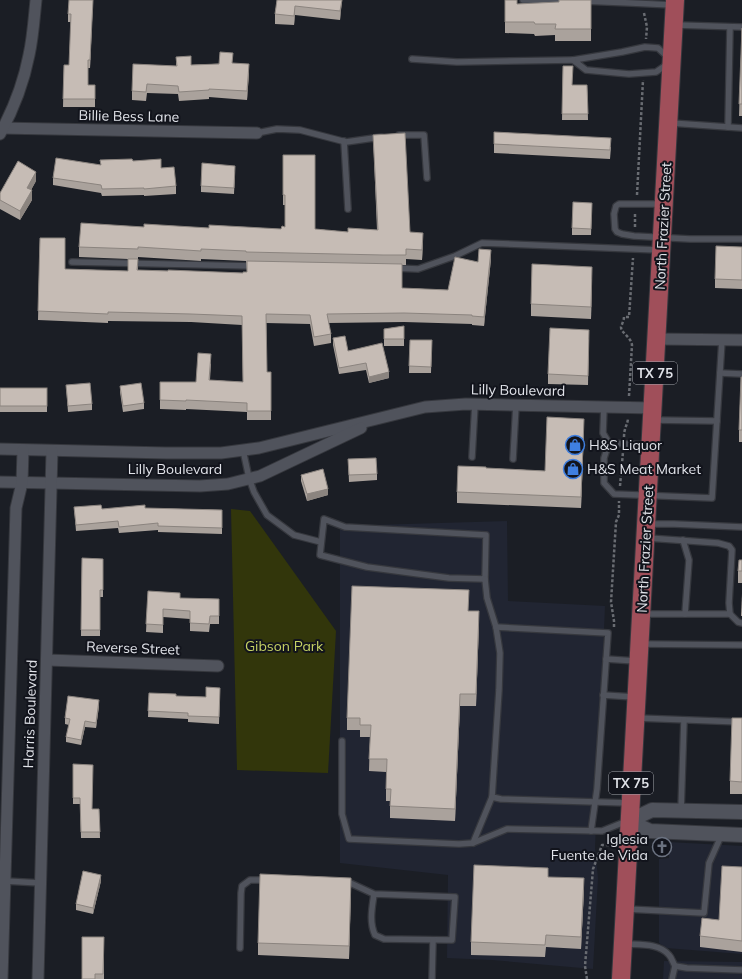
<svg xmlns="http://www.w3.org/2000/svg" width="742" height="979" font-family="Mulish,sans-serif">
  <style>
    .built { fill: #212532 }
    .green { fill: #32360b }
    .lines { fill: none; stroke-linecap: round; stroke-linejoin: round }
    .service-casing { stroke: #36383e; stroke-width: 8 }
    .minor-casing { stroke: #36383e; stroke-width: 13 }
    .tertiary-casing { stroke: #36383e; stroke-width: 16 }
    .primary-casing { stroke: #36383e; stroke-width: 20 }
    .path { stroke: #696c72; stroke-width: 2.5; stroke-dasharray: 3 2; stroke-linecap: butt }
    .service { stroke: #50535c; stroke-width: 5.5 }
    .minor { stroke: #50535c; stroke-width: 11 }
    .tertiary { stroke: #50535c; stroke-width: 14 }
    .primary { stroke: #a04f5a; stroke-width: 18 }
    .wall { fill: #aaa29c; fill-rule: evenodd }
    .shaded-wall { fill: #8b847f }
    .building { fill: #c6bcb5; stroke: #8b847f }
    .labels { text-anchor: middle; dominant-baseline: central; stroke-width: 4; stroke-linejoin: round; paint-order: stroke }
    .shield { fill: #12141c; stroke: #a3a5ac; stroke-width: 1 }
    .shield-label { font-size: 13px; font-weight: bold; fill: #e1e3e9 }
    .street-label { font-size: 14px; fill: #e1e3e9; stroke: #12141c }
    .poi-label { font-size: 14px; fill: #e1e3e9; stroke: #12141c; text-anchor: start }
    .park-label { font-size: 14px; fill: #c6d264; stroke: #12141c }
  </style>
  <rect width="100%" height="100%" fill="#1b1e25"/>
  <!-- built -->
  <g class="built">
    <polygon points="507,521 508,601 605,606 595,848 598,878 593,969 492,960 447,958 448,875 340,863 340,526"/>
    <polygon points="668,842 742,846 742,954 666,948 659,943 659,859 669,858"/>
    <polygon points="664,961 742,962 742,979 663,979"/>
  </g>
  <!-- green -->
  <polygon class="green" points="231,509 250,511 336,631 328,773 237,770"/>
  <g class="lines">
    <!-- service casing -->
    <g class="service-casing">
      <g id="service">
        <polyline points="523,0 567,1"/>
        <polyline points="583,1 631,3 673,5"/>
        <polyline points="676,25 742,27"/>
        <polygon points="645,47 658,48 672,61 656,72 629,74 586,70 573,60 622,52"/>
        <polyline points="412,59 457,62 573,60"/>
        <polyline points="671,123 728,127 730,27"/>
        <polyline points="728,127 742,128"/>
        <polyline points="257,133 277,129 300,130 346,142 381,137"/>
        <polyline points="399,135 424,135 427,178"/>
        <polyline points="344,141 348,209"/>
        <polyline points="660,204 619,204 616,206 614,214 615,229 617,232 622,234 634,236 690,239 742,239"/>
        <polyline points="72,262 254,266"/>
        <polyline points="395,268 418,269 455,256 482,243 659,250"/>
        <polyline points="720,373 742,374"/>
        <polyline points="604,407 603,433 609,443"/>
        <polyline points="653,420 717,421"/>
        <polyline points="648,445 609,443 604,458 604,483 614,494 712,498 722,340"/>
        <polyline points="243,450 249,478 254,492 267,515 294,535 321,542"/>
        <polyline points="472,457 475,404"/>
        <polyline points="513,459 516,405"/>
        <polygon points="324,519 345,527 486,535 485,579 449,578 367,567 320,555"/>
        <polyline points="648,524 674,524 742,527"/>
        <polyline points="683,540 689,560 685,614"/>
        <polyline points="485,579 487,598 496,627 500,653 499,690 492,797 501,799 629,803"/>
        <polyline points="643,614 730,614 729,603 732,550 729,546 718,543 648,538"/>
        <polyline points="730,614 738,622 742,623"/>
        <polyline points="496,627 608,633 597,789 591,831"/>
        <polyline points="641,644 742,645"/>
        <polyline points="606,659 636,661"/>
        <polyline points="603,695 634,697"/>
        <polyline points="637,718 742,722"/>
        <polyline points="342,741 342,814 349,839 459,844 473,843 507,829 602,831 627,821"/>
        <polyline points="681,811 684,720"/>
        <polyline points="473,843 492,797"/>
        <polyline points="5,881 41,883"/>
        <path d="M344,882H348L374,894C372,908 369,922 375,935L384,939L452,940L455,897L374,894"/>
        <polyline points="627,909 704,913 709,863 722,834"/>
        <path d="M626,944C640,945 659,943 669,955C672,958 673,963 675,966L687,968L742,970"/>
        <polyline points="240,948 241,893 242,886 250,880 267,880"/>
        <polyline points="432,979 433,940"/>
        <polyline points="672,979 675,966"/>
      </g>
    </g>
    <!-- minor casing -->
    <g class="minor-casing">
      <g id="minor">
        <polyline points="0,128 257,133"/>
        <path d="M0,134C13,110 24,81 29,55C33,37 34,19 36,0"/>
        <polyline points="657,339 742,340"/>
        <polyline points="0,449 166,453 221,453 259,448 425,407 466,404 653,408"/>
        <polyline points="0,482 200,486 228,484 260,476 361,428"/>
        <polyline points="47,660 218,666"/>
        <polyline points="2,979 16,508 22,483 23,450"/>
        <polyline points="38,979 52,451"/>
      </g>
    </g>
    <!-- tertiary casing -->
    <g class="tertiary-casing">
      <g id="tertiary">
        <polyline points="629,821 650,831 742,835"/>
        <polyline points="629,821 652,810 742,812"/>
      </g>
    </g>
    <!-- primary casing -->
    <g class="primary-casing">
      <polyline id="primary" points="621,979 675,0"/>
    </g>
    <!-- path -->
    <g class="path">
      <polyline points="644,13 647,27 646,39"/>
      <polyline points="637,195 643,80"/>
      <polyline points="635,227 635,212"/>
      <path d="M629,396L632,345C631,337 621,333 621,327C622,324 624,320 624,317H629L633,258"/>
      <path d="M624,437C624,428 627,426 628,419"/>
      <polyline points="620,486 623,452"/>
      <polyline points="614,627 614,621 611,602 616,522 619,515 619,501"/>
      <polyline points="587,979 585,966 593,869 602,845 614,845"/>
    </g>
    <!-- service -->
    <use href="#service" class="service"/>
    <!-- minor -->
    <use href="#minor" class="minor"/>
    <!-- tertiary -->
    <use href="#tertiary" class="tertiary"/>
    <!-- primary -->
    <use href="#primary" class="primary"/>
  </g>
  <!-- wall -->
  <g class="wall">
    <polygon points="93,0 90,68 88,68 88,85 95,85 95,107 63,107 64,65 69,65 71,22 68,22 68,14"/>
    <polygon points="277,0 342,0 340,20 295,15 294,25 275,24 275,14"/>
    <polygon points="505,0 517,4 559,2 591,0 591,41 555,41 555,35 535,36 534,34 505,33"/>
    <polygon points="742,28 742,116 739,116"/>
    <polygon points="176,57 191,65 232,63 249,73 247,100 209,97 209,99 179,101 178,94 147,93 146,101 132,100 132,91 176,66"/>
    <polygon points="563,66 572,85 587,85 588,120 562,120"/>
    <path d="M373,135L410,232L423,243L422,260L406,259V265H402V288L448,290L478,262L491,259L484,326L472,325V324L404,322L328,323L331,334V343L314,346L310,324L266,323L267,372H271V420H247V412L186,409V410L160,409V382H196L211,363L210,380L243,382L242,325L191,322L108,321V323L38,320L40,238L65,269L128,271V259L79,257V247L144,227L281,229L285,227V205H283V155L315,229L348,232L377,230ZM138,257L186,260L201,261V259L246,261L247,272L243,273L138,270Z"/>
    <polygon points="494,144 611,147 610,159 494,153"/>
    <polygon points="133,161 161,168 176,186 176,194 144,196 144,195 102,196 101,193 53,185 53,178 100,165"/>
    <polygon points="235,172 234,194 201,192 201,186"/>
    <polygon points="36,181 31,190 32,200 20,220 0,209 0,193"/>
    <polygon points="592,203 591,235 572,235 572,228"/>
    <polygon points="742,247 742,289 715,288 715,279"/>
    <polygon points="592,279 591,319 531,316 531,304"/>
    <polygon points="404,326 404,346 384,346 384,329"/>
    <polygon points="333,338 348,351 389,378 369,383 366,370 339,374 333,345"/>
    <polygon points="589,339 588,385 548,384 548,374"/>
    <polygon points="410,340 432,340 431,373 409,373"/>
    <polygon points="742,377 742,442 739,442 739,430"/>
    <polygon points="66,385 92,404 92,410 68,412"/>
    <polygon points="120,386 144,403 144,409 123,412 120,392"/>
    <rect x="0" y="388" width="47" height="24"/>
    <polygon points="584,430 581,508 457,503 457,492 486,468 545,471"/>
    <polygon points="348,459 377,474 377,480 349,482"/>
    <polygon points="301,475 328,495 307,501 301,481"/>
    <polygon points="74,507 102,509 145,508 222,510 222,534 158,532 158,530 119,533 118,528 76,531"/>
    <polygon points="82,558 103,559 103,597 100,597 100,636 81,636"/>
    <polygon points="742,560 742,583 738,583 738,571"/>
    <polygon points="148,591 180,598 219,599 219,624 210,624 209,632 190,631 190,619 163,617 163,633 146,632"/>
    <polygon points="742,594 742,616 741,616"/>
    <polygon points="468,611 479,623 476,706 460,706 455,821 390,818 390,801 386,801 386,772 369,771 370,737 360,737 360,730 347,730 347,718"/>
    <polygon points="220,688 219,724 188,722 188,719 148,717 149,693 176,696 206,697"/>
    <polygon points="99,706 96,728 85,727 81,745 66,742 66,737 69,725 65,724 65,718"/>
    <polygon points="742,718 742,794 730,794 730,781"/>
    <polygon points="73,764 92,809 99,809 100,838 81,838 80,804 73,804"/>
    <polygon points="742,867 742,952 700,947 700,936 719,920"/>
    <polygon points="548,877 584,890 581,949 546,947 545,957 471,955 471,942"/>
    <polygon points="101,881 93,914 76,910 76,904"/>
    <polygon points="351,890 349,959 258,955 258,943"/>
    <polygon points="104,937 104,979 82,979"/>
  </g>
  <!-- shaded-wall -->
  <g class="shaded-wall">
    <polygon points="93,0 90,68 90,60"/>
    <polygon points="342,0 340,20 340,11"/>
    <polygon points="295,6 295,15 294,25 294,16"/>
    <polygon points="249,64 249,73 247,100 247,91"/>
    <polygon points="36,172 36,181 27,197 27,188"/>
    <polygon points="32,190 32,200 20,220 20,211"/>
    <polygon points="423,233 423,243 422,260 422,250"/>
    <polygon points="491,250 491,259 484,326 484,317"/>
    <polygon points="592,267 592,279 591,319 591,307"/>
    <polygon points="389,372 389,378 369,383 369,377"/>
    <polygon points="584,419 584,430 581,508 581,497"/>
    <polygon points="328,489 328,495 307,501 307,494"/>
    <polygon points="479,611 479,623 476,706 476,694"/>
    <polygon points="460,694 460,706 455,821 455,809"/>
    <polygon points="99,700 99,706 96,728 96,723"/>
    <polygon points="85,721 85,727 81,745 81,740"/>
    <polygon points="101,875 101,881 93,914 93,908"/>
    <polygon points="351,878 351,890 349,959 349,946"/>
    <polygon points="584,878 584,890 581,949 581,937"/>
  </g>
  <!-- building -->
  <g class="building">
    <polygon points="69,0 93,0 90,60 88,60 88,85 95,85 95,99 63,99 64,65 69,65 71,14 68,14"/>
    <polygon points="277,0 342,0 340,11 295,6 294,16 275,14"/>
    <polygon points="505,0 517,0 517,4 559,2 559,0 591,0 591,29 555,29 556,24 535,24 534,22 505,22"/>
    <polygon points="742,28 742,104 739,104"/>
    <polygon points="220,52 233,53 232,63 249,64 247,91 209,89 209,90 179,92 178,86 147,84 146,92 132,91 133,64 177,66 176,57 191,56 191,65 219,64"/>
    <polygon points="563,66 573,66 572,85 587,85 588,114 562,114"/>
    <polygon points="494,132 611,138 610,150 494,144"/>
    <polygon points="405,133 410,232 423,233 422,250 406,249 406,255 383,255 246,252 246,251 201,249 201,251 186,250 138,247 138,249 79,247 81,223 144,227 144,224 209,228 209,225 281,229 282,226 285,227 285,195 283,195 283,155 315,155 315,229 348,232 348,228 378,230 373,135"/>
    <polygon points="56,158 101,165 100,160 132,159 133,161 161,159 161,168 174,167 176,186 144,189 144,188 102,189 101,185 53,178"/>
    <polygon points="18,161 36,172 27,188 32,190 20,211 0,200 0,193"/>
    <polygon points="202,163 235,166 234,188 201,186"/>
    <polygon points="573,202 592,203 591,229 572,228"/>
    <polygon points="40,238 65,238 65,269 128,271 128,259 138,259 137,270 168,271 168,270 243,273 243,272 247,272 247,261 402,264 402,288 448,290 455,257 478,262 479,249 491,250 484,317 472,316 472,315 404,313 327,314 331,334 314,337 310,315 266,314 267,372 271,372 271,411 247,411 247,403 186,400 186,401 160,400 160,382 196,382 198,353 211,354 209,380 243,382 242,316 191,314 108,312 108,314 38,311"/>
    <polygon points="716,246 742,247 742,280 715,279"/>
    <polygon points="532,264 592,267 591,307 531,304"/>
    <polygon points="404,326 404,339 384,339 384,329"/>
    <polygon points="550,328 589,330 588,376 548,374"/>
    <polygon points="345,336 348,351 382,343 389,372 369,377 366,363 339,368 333,338"/>
    <polygon points="410,340 432,340 431,367 409,366"/>
    <polygon points="741,377 742,377 742,430 739,430"/>
    <polygon points="90,383 92,404 68,406 66,385"/>
    <polygon points="141,383 144,403 123,406 120,386"/>
    <rect x="0" y="388" width="47" height="18"/>
    <polygon points="547,417 584,419 581,497 457,492 458,466 486,467 486,468 545,471"/>
    <polygon points="376,458 377,474 349,475 348,459"/>
    <polygon points="323,469 328,489 307,494 301,475"/>
    <polygon points="101,505 102,509 145,505 145,508 222,510 222,528 158,526 158,523 119,527 118,521 76,525 74,507"/>
    <polygon points="82,558 103,559 103,590 100,590 100,630 81,630"/>
    <polygon points="739,560 742,560 742,571 738,571"/>
    <polygon points="352,586 469,590 468,611 479,611 476,694 460,694 455,809 390,806 391,789 386,789 387,759 369,759 371,725 360,725 360,718 347,718"/>
    <polygon points="148,591 180,593 180,598 219,599 219,616 210,616 209,624 190,623 190,611 163,609 163,625 146,624"/>
    <polygon points="206,687 220,688 219,717 188,716 188,713 148,711 149,693 176,694 176,696 206,697"/>
    <polygon points="68,696 99,700 96,723 85,721 81,740 66,737 70,719 65,718"/>
    <polygon points="732,718 742,718 742,782 730,781"/>
    <polygon points="73,764 93,765 92,809 99,809 100,832 81,832 80,798 73,798"/>
    <polygon points="474,865 548,868 548,877 584,878 581,937 546,935 545,945 471,942"/>
    <polygon points="722,866 742,867 742,941 700,936 702,918 719,920"/>
    <polygon points="83,871 101,875 93,908 76,904"/>
    <polygon points="260,874 351,878 349,946 258,943"/>
    <polygon points="82,937 104,937 103,974 95,974 95,979 82,979"/>
  </g>
  <!-- icons -->
  <defs>
    <g id="shop-ring" transform="scale(1)"><circle r="9.5" fill="#12141c" stroke="#3f7fe0" stroke-width="1.5"/><path d="M-5-2.5h2.3a2.7 3.5 0 0 1 5.4 0H5L5.5 6h-11ZM-1.5-2.5h3a1.5 2.3 0 0 0-3 0Z" fill="#3f7fe0"/></g>
    <g id="church-ring" transform="scale(1)"><circle r="9.5" fill="#12141c" stroke="#6b7280" stroke-width="1.5"/><path d="M-1.2-6h2.4v3.5h3.3v2.4h-3.3V6h-2.4V-.1h-3.3v-2.4h3.3Z" fill="#6b7280"/></g>
  </defs>
  <g fill-rule="evenodd">
    <use href="#shop-ring" x="575" y="445"/>
    <use href="#shop-ring" x="573" y="469"/>
    <use href="#church-ring" x="662" y="847"/>
  </g>
  <g class="labels">
    <!-- shield labels -->
    <g class="shield">
      <rect x="633" y="362" width="44" height="22" rx="3"/>
      <rect x="609" y="772" width="44" height="22" rx="3"/>
    </g>
    <g class="shield-label">
      <text x="655" y="373">TX 75</text>
      <text x="631" y="783">TX 75</text>
    </g>
    <!-- street labels -->
    <g class="street-label">
      <text transform="translate(129 116) rotate(1)">Billie Bess Lane</text>
      <text transform="translate(663 226) rotate(-87)">North Frazier Street</text>
      <text transform="translate(518 390) rotate(1)">Lilly Boulevard</text>
      <text x="175" y="469">Lilly Boulevard</text>
      <text transform="translate(645 549) rotate(-87)">North Frazier Street</text>
      <text transform="translate(133 648) rotate(2)">Reverse Street</text>
      <text transform="translate(30 714) rotate(-88)">Harris Boulevard</text>
    </g>
    <!-- poi labels -->
    <g class="poi-label">
      <text x="589" y="445">H&amp;S Liquor</text>
      <text x="587" y="469">H&amp;S Meat Market</text>
      <text x="648" y="839" text-anchor="end">Iglesia<tspan x="648" dy="16">Fuente de Vida</tspan></text>
    </g>
    <!-- park labels -->
    <g class="park-label">
      <text x="284" y="646">Gibson Park</text>
    </g>
  </g>
</svg>
